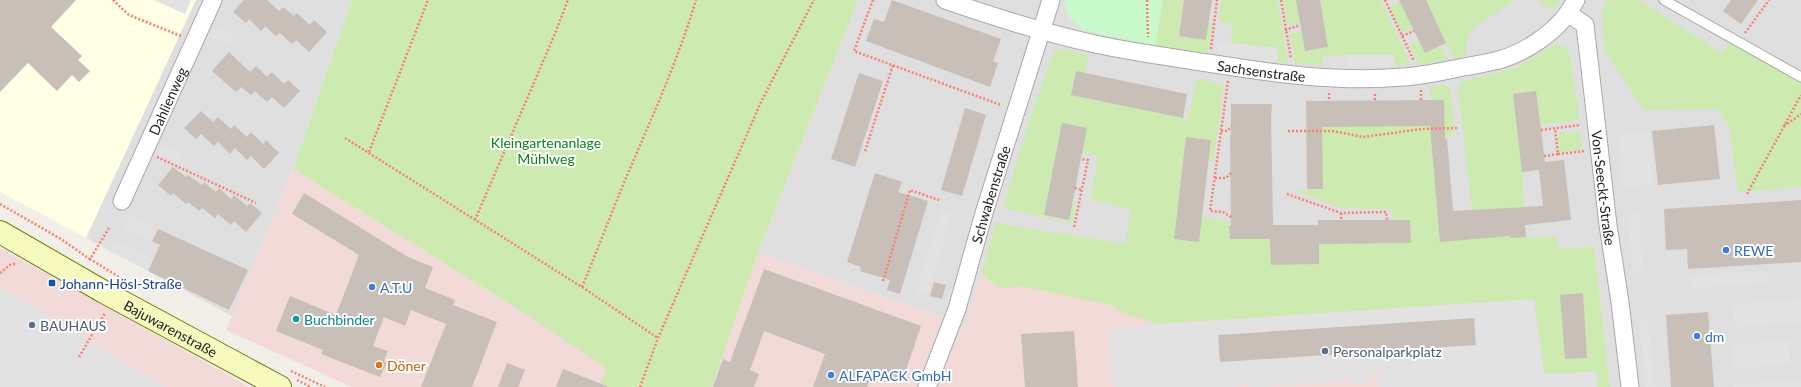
<svg xmlns="http://www.w3.org/2000/svg" width="1801" height="387" font-family="Lato,sans-serif">
  <style>
    .residential { fill: #e0dfdf }
    .commercial { fill: #f2dad9 }
    .education { fill: #ffffe5 }
    .grass { fill: #cdebb0 }
    .park { fill: #c8facc }
    .parking { fill: #e2e2e2 }
    .building { fill: #c7bfb8 }
    .lines { fill: none; stroke-linecap: round; stroke-linejoin: round }
    .lane-casing { stroke: #a9a9a9; stroke-width: 11 }
    .street-casing { stroke: #a9a9a9; stroke-width: 19 }
    .secondary-casing { stroke: #707d05; stroke-width: 24 }
    .path { stroke: #fa8072; stroke-width: 2.5; stroke-dasharray: 2 2; stroke-linecap: butt }
    .lane { stroke: #fff; stroke-width: 9 }
    .street { stroke: #fff; stroke-width: 17 }
    .secondary { stroke: #f7fabf; stroke-width: 22 }
    .shop-dot { fill: #3f7fe0; stroke: #fff; stroke-width: 1.5 }
    .transit-dot { fill: #1a4fb4; stroke: #fff; stroke-width: 1.5 }
    .culture-dot { fill: #0f9aa8; stroke: #fff; stroke-width: 1.5 }
    .service-dot { fill: #5c6f8a; stroke: #fff; stroke-width: 1.5 }
    .food-dot { fill: #e8710a; stroke: #fff; stroke-width: 1.5 }
    .labels { text-anchor: middle; dominant-baseline: central; stroke-width: 4; stroke-linejoin: round; paint-order: stroke }
    .street-label { font-size: 14px; fill: #222; stroke: #fff }
    .park-label { font-size: 14px; fill: #0c8416; stroke: #fff }
    .shop-label { font-size: 14px; fill: #366cbe; stroke: #fff; text-anchor: start }
    .transit-label { font-size: 14px; fill: #164399; stroke: #fff; text-anchor: start }
    .culture-label { font-size: 14px; fill: #0d838f; stroke: #fff; text-anchor: start }
    .service-label { font-size: 14px; fill: #4e5e75; stroke: #fff; text-anchor: start }
    .food-label { font-size: 14px; fill: #c56008; stroke: #fff; text-anchor: start }
  </style>
  <rect width="100%" height="100%" fill="#f2efe9"/>
  <!-- residential -->
  <g class="residential">
    <polygon points="0,0 352,0 293,169 232,316 0,192"/>
    <polygon points="858,0 1801,0 1801,387 1610,387 1594,246 1295,274 997,223 965,325 758,253"/>
  </g>
  <!-- commercial -->
  <g class="commercial">
    <polygon points="293,169 521,311 606,368 600,387 352,387 226,330"/>
    <polygon points="996,223 1295,274 1594,246 1610,387 712,387 758,253 965,325"/>
    <polygon points="0,248 250,387 0,387"/>
  </g>
  <!-- education -->
  <polygon class="education" points="0,0 196,0 86,238 0,192"/>
  <!-- grass -->
  <g class="grass">
    <polygon points="352,0 858,0 758,253 712,387 600,387 606,368 521,311 293,169"/>
    <path d="M1065,0H1184L1179,36L1206,40L1208,23H1213L1208,54L1155,46L1083,30C1074,23 1061,12 1065,0Z"/>
    <polygon points="1222,0 1278,0 1288,63 1277,62 1278,48 1231,43 1232,23 1219,22"/>
    <polygon points="1283,0 1296,0 1300,24 1287,26"/>
    <polygon points="1320,0 1381,0 1411,65 1394,66 1393,55 1322,56 1323,65 1295,64 1289,34 1301,32 1305,51 1328,47"/>
    <path d="M1426,0H1514L1473,28C1464,40 1468,44 1465,56L1455,60Z"/>
    <polygon points="1538,0 1561,0 1553,9 1546,7"/>
    <polygon points="1608,0 1639,0 1722,53 1732,40 1801,77 1801,187 1738,192 1729,126 1716,109 1644,110 1604,51 1602,9"/>
    <polygon points="1400,2 1413,28 1402,33 1389,7"/>
    <polygon points="1418,40 1425,53 1440,46 1448,60 1419,65 1409,45"/>
    <path d="M1556,44L1565,46L1570,54L1579,119L1577,120L1541,125L1536,91L1513,94L1522,172L1524,207L1508,209L1511,238L1556,236L1558,249L1594,246L1610,387H1598L1597,372L1544,374L1534,299L1157,324L1121,312L1111,305L1020,286C1000,291 995,286 981,273L996,223L1126,244L1130,209L1091,200L1098,156L1082,152L1062,123L1044,215L1068,220L1072,202L1076,203L1073,220L1071,223L1003,208L1027,127L1050,62L1056,50L1063,49L1089,55L1085,73L1076,71L1071,95L1188,119L1196,79L1224,85L1213,162L1209,161L1211,140L1186,137L1174,239L1199,242L1202,217L1229,221L1230,239H1270L1271,265L1319,264V244L1411,243L1410,220H1393L1392,209L1340,208L1294,190L1323,189L1322,144H1306V127L1444,126V100H1432L1430,87L1444,85L1448,86L1451,93L1455,133L1451,134L1447,139L1432,140L1440,242L1489,238L1487,209L1472,210L1458,89L1463,81L1515,68Z"/>
    <polygon points="1580,131 1582,149 1560,152 1557,133"/>
  </g>
  <!-- park -->
  <path class="park" d="M1065,0H1163L1155,46L1083,30C1074,23 1061,12 1065,0Z"/>
  <!-- parking -->
  <g class="parking">
    <polygon points="154,0 191,0 185,14"/>
    <polygon points="215,27 236,37 228,45 211,37"/>
    <polygon points="1218,42 1278,48 1277,62 1217,56"/>
    <polygon points="1346,55 1394,55 1394,66 1347,67"/>
    <polygon points="1649,132 1654,184 1623,187 1618,135"/>
    <polygon points="163,144 183,154 179,163 158,154"/>
    <polygon points="941,211 952,215 927,295 916,292"/>
    <polygon points="1639,213 1643,273 1633,274 1628,214"/>
    <polygon points="129,216 158,229 152,241 124,228"/>
    <polygon points="115,240 154,259 148,270 110,251"/>
    <polygon points="1767,270 1767,283 1691,288 1690,276"/>
    <polygon points="3,288 126,363 164,387 0,387 0,294"/>
    <polygon points="1534,299 1544,374 1597,372 1598,387 1379,387 1378,374 1369,374 1370,383 1351,384 1351,378 1344,379 1344,382 1267,387 1249,387 1248,383 1239,383 1239,387 1116,387 1112,378 1108,328"/>
    <polygon points="1801,299 1801,322 1735,327 1733,304"/>
    <polygon points="1639,319 1648,320 1655,387 1646,387"/>
    <polygon points="1789,340 1791,364 1733,369 1732,345"/>
    <polygon points="1801,380 1801,387 1734,387 1734,384"/>
  </g>
  <!-- building -->
  <g class="building">
    <polygon points="0,0 76,0 51,27 82,56 78,60 90,71 79,82 72,75 57,91 28,63 0,92"/>
    <polygon points="244,0 267,0 279,11 283,7 294,16 297,13 310,25 314,20 327,32 309,52 296,40 292,44 280,33 276,36 265,26 261,31 249,19 246,23 233,12"/>
    <polygon points="892,0 1001,39 993,61 998,63 990,87 866,41 874,19 884,22"/>
    <polygon points="1184,0 1212,0 1206,40 1179,36"/>
    <polygon points="1296,0 1320,0 1328,47 1305,51"/>
    <polygon points="1399,0 1426,0 1446,43 1425,53"/>
    <polygon points="1731,0 1758,0 1741,24 1723,11"/>
    <polygon points="229,52 250,72 256,66 267,77 272,72 284,84 288,80 300,91 284,108 272,97 267,102 255,91 251,95 241,87 236,92 212,71"/>
    <polygon points="1076,71 1187,94 1183,118 1071,95"/>
    <polygon points="859,73 883,81 855,167 831,159"/>
    <polygon points="1536,91 1545,162 1564,160 1571,220 1525,225 1526,237 1511,238 1510,236 1440,242 1430,126 1322,127 1323,189 1307,189 1306,101 1444,100 1445,139 1447,139 1453,211 1543,206 1539,170 1522,172 1513,94"/>
    <polygon points="1231,104 1272,104 1271,118 1273,225 1318,225 1318,220 1410,220 1411,243 1319,244 1319,264 1271,265 1270,239 1230,239 1229,226 1231,226 1230,135 1231,135"/>
    <polygon points="965,108 986,115 962,196 941,190"/>
    <polygon points="201,111 213,122 218,117 231,129 234,125 247,137 251,132 263,144 266,140 279,153 264,169 251,156 247,160 235,148 230,154 218,142 214,146 201,134 196,139 184,128"/>
    <polygon points="1062,123 1087,128 1069,220 1044,215"/>
    <polygon points="1714,125 1720,179 1658,185 1652,131"/>
    <polygon points="1186,137 1211,140 1199,242 1174,239"/>
    <polygon points="173,167 186,177 188,175 202,185 204,182 216,192 219,188 231,199 234,195 247,206 250,203 262,213 246,232 234,221 231,225 218,214 215,218 202,208 199,211 188,202 186,204 173,193 171,196 158,185"/>
    <polygon points="875,173 902,182 898,192 928,201 900,294 887,290 890,280 860,271 861,267 847,262"/>
    <polygon points="304,193 408,257 433,267 425,288 455,300 453,305 497,322 472,387 421,387 446,324 411,310 405,326 384,317 373,346 388,351 384,361 387,362 380,377 321,354 323,350 276,331 290,296 336,315 359,255 292,214"/>
    <polygon points="1801,200 1801,262 1688,269 1687,249 1666,250 1664,209"/>
    <polygon points="158,229 248,270 229,310 148,271 160,245 152,241"/>
    <polygon points="764,269 921,326 902,382 873,371 867,387 813,387 825,354 764,331 750,370 759,374 754,387 713,387 723,359 730,362"/>
    <polygon points="934,282 946,285 942,299 930,296"/>
    <polygon points="1583,293 1587,358 1565,359 1560,295"/>
    <polygon points="1708,312 1714,387 1671,387 1666,315"/>
    <polygon points="1474,318 1476,345 1220,362 1218,335"/>
    <polygon points="1074,331 1078,387 1025,387 1021,334"/>
    <polygon points="507,363 525,370 518,387 498,387"/>
    <polygon points="563,369 607,386 607,387 556,387"/>
  </g>
  <g class="lines">
    <!-- lane casing -->
    <g class="lane-casing">
      <polyline id="lane" points="1664,0 1801,77"/>
    </g>
    <!-- street casing -->
    <g class="street-casing">
      <g id="street">
        <path id="s1" d="M945,0C994,17 1044,33 1095,44C1132,52 1170,57 1208,63C1271,73 1338,83 1403,77C1423,76 1443,71 1464,67C1475,65 1487,63 1499,60C1524,53 1553,34 1568,13"/>
        <path id="s2" d="M1576,0L1568,13L1585,25L1608,225L1620,302L1630,387"/>
        <path id="s3" d="M122,201L213,0"/>
        <path id="s4" d="M927,387L957,309L984,213L1051,0"/>
      </g>
    </g>
    <!-- secondary casing -->
    <g class="secondary-casing">
      <g id="secondary">
        <path id="s5" d="M0,232L104,292L280,387"/>
      </g>
    </g>
    <!-- path -->
    <g class="path">
      <polyline points="113,0 129,15 181,36"/>
      <polyline points="873,0 854,51 1001,105"/>
      <polyline points="1147,0 1148,37"/>
      <polyline points="1281,0 1291,59"/>
      <polyline points="1385,0 1414,61"/>
      <polyline points="1285,30 1300,25"/>
      <polyline points="1745,33 1769,0"/>
      <polyline points="1402,36 1414,31"/>
      <polyline points="1211,49 1217,0"/>
      <polyline points="1228,81 1210,211 1223,212 1231,217"/>
      <polyline points="1421,90 1421,100"/>
      <polyline points="1329,93 1329,101"/>
      <polyline points="1375,100 1375,93"/>
      <polyline points="1784,126 1801,114"/>
      <polyline points="1541,130 1580,125"/>
      <polyline points="1221,131 1227,131 1232,126"/>
      <polyline points="1288,131 1333,131 1363,137 1422,129 1457,128"/>
      <polyline points="345,138 582,287 658,338"/>
      <polyline points="865,151 893,65"/>
      <polyline points="369,152 428,0"/>
      <polyline points="1558,154 1585,151"/>
      <polyline points="1544,156 1558,154 1555,128"/>
      <polyline points="157,157 256,203"/>
      <polyline points="1215,178 1226,178 1232,172"/>
      <polyline points="1075,188 1082,190"/>
      <polyline points="1287,194 1341,213 1386,212 1387,220"/>
      <polyline points="1747,194 1801,95"/>
      <polyline points="0,204 61,239 91,260"/>
      <polyline points="1341,213 1341,220"/>
      <polyline points="475,220 554,36 568,0"/>
      <polyline points="1074,227 1088,160 1081,159"/>
      <polyline points="109,228 90,259 127,282"/>
      <polyline points="0,273 10,265 17,263"/>
      <polyline points="883,281 910,190 939,200"/>
      <path d="M582,287C597,251 611,214 626,178C651,119 678,61 696,0"/>
      <polyline points="79,357 105,313"/>
      <polyline points="291,371 325,387"/>
      <polyline points="297,380 311,387"/>
      <polyline points="640,387 658,338 761,102 814,0"/>
    </g>
    <!-- lane -->
    <use href="#lane" class="lane"/>
    <!-- street -->
    <use href="#street" class="street"/>
    <!-- secondary -->
    <use href="#secondary" class="secondary"/>
  </g>
  <!-- markers -->
  <g class="shop-dot">
    <circle cx="1726" cy="250" r="4"/>
    <circle cx="372" cy="287" r="4"/>
    <circle cx="1697" cy="336" r="4"/>
    <circle cx="831" cy="375" r="4"/>
  </g>
  <rect class="transit-dot" x="48" y="279" width="8" height="8" rx="2"/>
  <circle class="culture-dot" cx="296" cy="319" r="4"/>
  <g class="service-dot">
    <circle cx="32" cy="325" r="4"/>
    <circle cx="1325" cy="351" r="4"/>
  </g>
  <circle class="food-dot" cx="379" cy="365" r="4"/>
  <g class="labels">
    <!-- street labels -->
    <g class="street-label">
      <text stroke="none"><textPath href="#s1" startOffset="325">Sachsenstraße</textPath></text>
      <text stroke="none"><textPath href="#s3" startOffset="110">Dahlienweg</textPath></text>
      <text stroke="none"><textPath href="#s2" startOffset="200">Von-Seeckt-Straße</textPath></text>
      <text stroke="none"><textPath href="#s4" startOffset="203">Schwabenstraße</textPath></text>
      <text stroke="none"><textPath href="#s5" startOffset="196">Bajuwarenstraße</textPath></text>
    </g>
    <!-- park labels -->
    <g class="park-label">
      <text x="546" y="142">Kleingartenanlage<tspan x="546" dy="16">Mühlweg</tspan></text>
    </g>
    <!-- shop labels -->
    <g class="shop-label">
      <text x="1734" y="250">REWE</text>
      <text x="380" y="287">A.T.U</text>
      <text x="1705" y="336">dm</text>
      <text x="839" y="375">ALFAPACK GmbH</text>
    </g>
    <!-- transit labels -->
    <g class="transit-label">
      <text x="60" y="283">Johann-Hösl-Straße</text>
    </g>
    <!-- culture labels -->
    <g class="culture-label">
      <text x="304" y="319">Buchbinder</text>
    </g>
    <!-- service labels -->
    <g class="service-label">
      <text x="40" y="325">BAUHAUS</text>
      <text x="1333" y="351">Personalparkplatz</text>
    </g>
    <!-- food labels -->
    <g class="food-label">
      <text x="387" y="365">Döner</text>
    </g>
  </g>
</svg>
